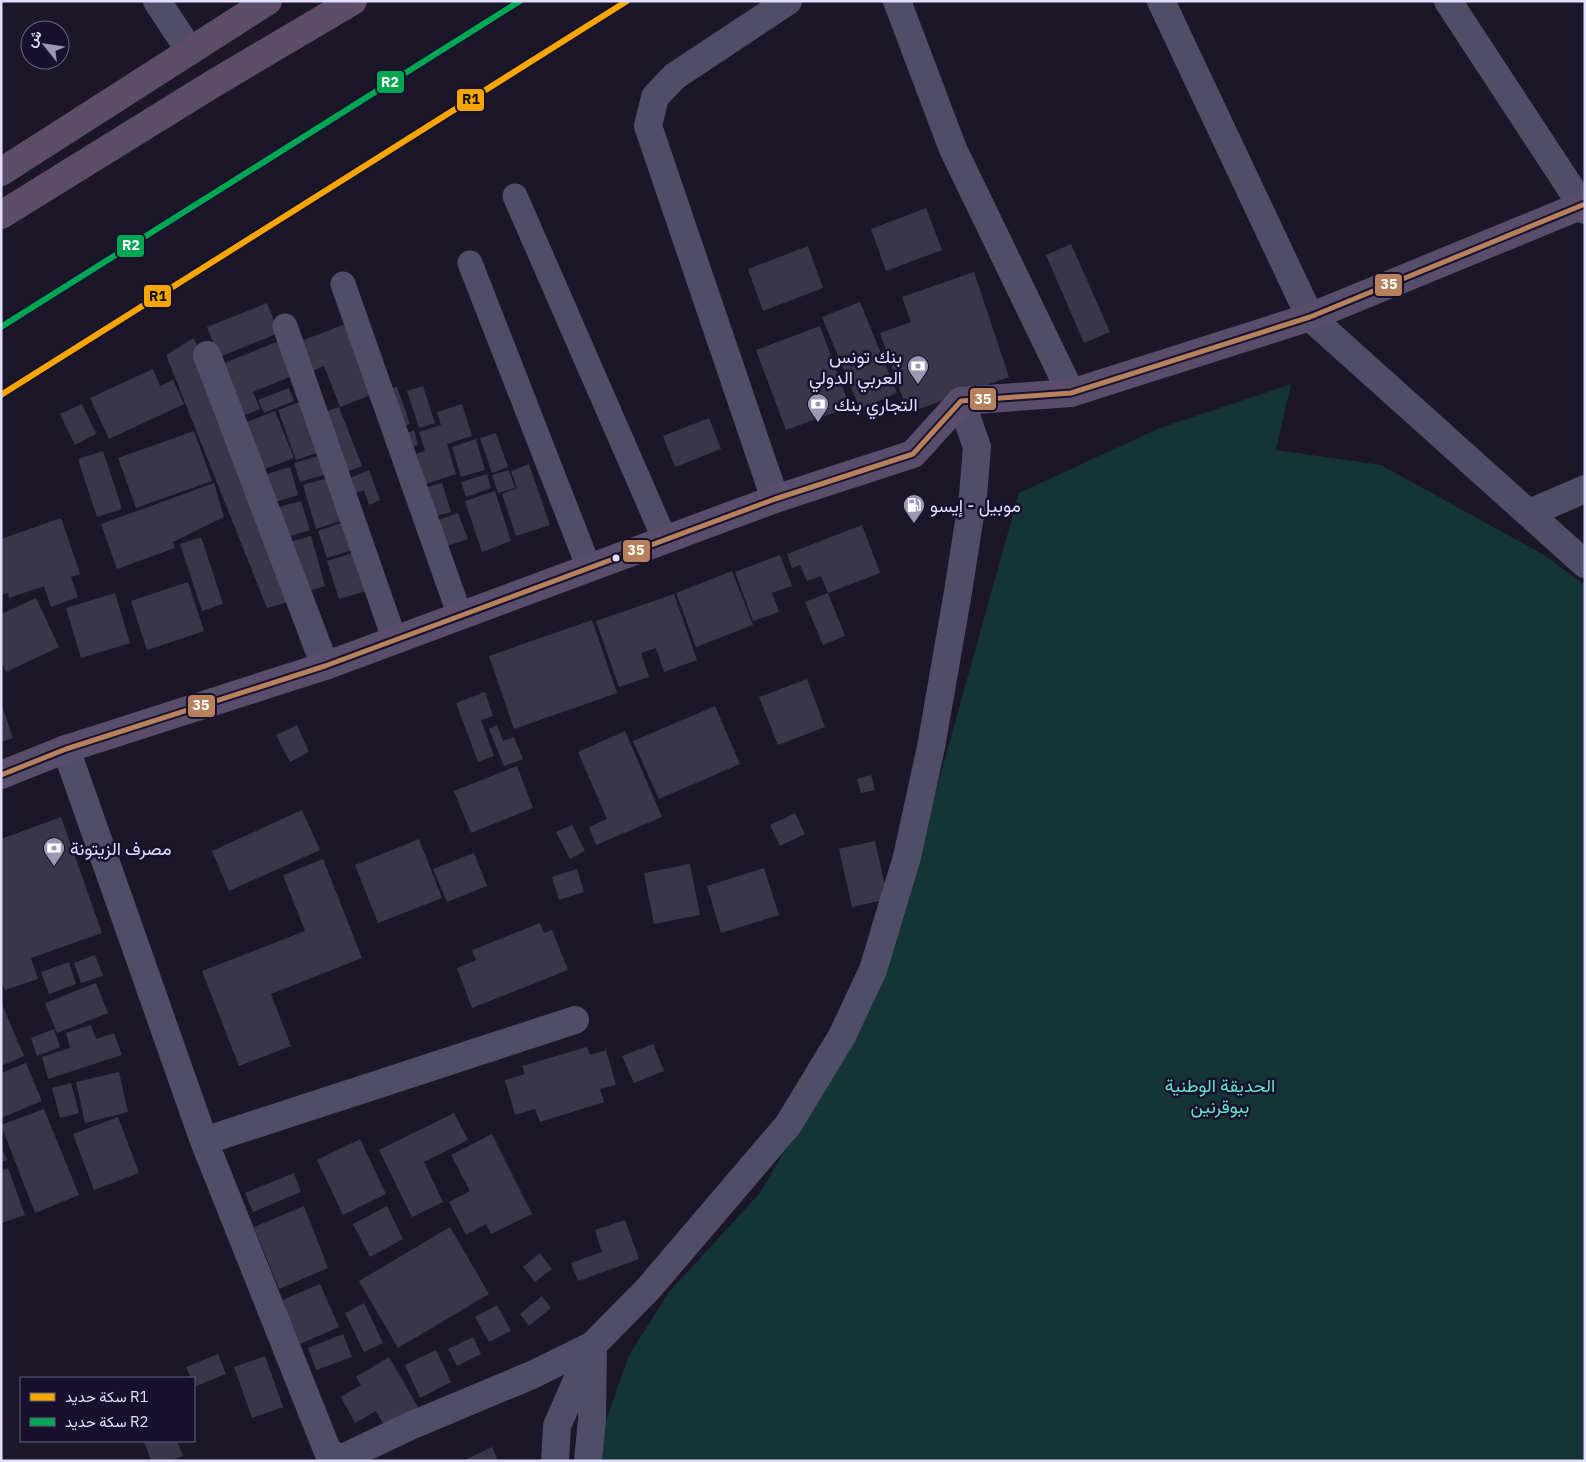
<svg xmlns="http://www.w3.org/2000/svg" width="1586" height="1462" font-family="'IBM Plex Sans',Vazirmatn,sans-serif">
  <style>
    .green { fill: #153436 }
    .building { fill: #3a3649 }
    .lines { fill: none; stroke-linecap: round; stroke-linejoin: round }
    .pedestrian { stroke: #4f4d68; stroke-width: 25 }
    .minor { stroke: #4f4d68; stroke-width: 28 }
    .primary { stroke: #584e6c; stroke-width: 28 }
    .trunk { stroke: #5c4e68; stroke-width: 28 }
    .bus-1-casing { stroke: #17112e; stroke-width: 9 }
    .bus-1 { stroke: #b6815c; stroke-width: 5 }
    .rail-1-casing { stroke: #17112e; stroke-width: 10 }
    .rail-2-casing { stroke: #17112e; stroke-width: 10 }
    .rail-1 { stroke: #f7a600; stroke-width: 6 }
    .rail-2 { stroke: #00a651; stroke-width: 6 }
    .bus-dot { fill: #e2deff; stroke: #17112e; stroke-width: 2 }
    .labels { text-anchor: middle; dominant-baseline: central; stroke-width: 5; stroke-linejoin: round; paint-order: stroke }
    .poi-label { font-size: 18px; fill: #e2deff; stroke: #17112e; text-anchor: start }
    .park-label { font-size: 18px; fill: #64e4c8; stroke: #17112e }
    .line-badge { stroke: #17112e; stroke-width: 2 }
    .badge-label { font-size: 14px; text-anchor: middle; font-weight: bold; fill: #fff }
    .pale-badge-label { font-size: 14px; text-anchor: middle; font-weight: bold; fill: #111 }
  </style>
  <rect width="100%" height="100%" fill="#1b1728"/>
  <!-- green -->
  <polygon class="green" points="1291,384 1276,450 1381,465 1544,555 1585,585 1585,1461 603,1461 602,1432 629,1355 669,1292 759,1194 844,1052 908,891 1019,493 1160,428"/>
  <!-- building -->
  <g class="building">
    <polygon points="926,208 942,250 886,271 871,229"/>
    <polygon points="1071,244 1110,332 1084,343 1046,255"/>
    <polygon points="808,246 823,288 763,311 748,269"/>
    <polygon points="974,272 1009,377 908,413 880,333 911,322 902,297"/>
    <polygon points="860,302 897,393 860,409 822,317"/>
    <polygon points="267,303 279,333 219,357 207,327"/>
    <polygon points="348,323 376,393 340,407 324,366 308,373 296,343"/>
    <polygon points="820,326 850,407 786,430 756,350"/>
    <polygon points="194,338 296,600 267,608 166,355"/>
    <polygon points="284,339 297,374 253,392 260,409 238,418 217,366"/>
    <polygon points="153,369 160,386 173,380 184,404 109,439 90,398"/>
    <polygon points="423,386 435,423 419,428 407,391"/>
    <polygon points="397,387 410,424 399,428 386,390"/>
    <polygon points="289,388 294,401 264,413 258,400"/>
    <polygon points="305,400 323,451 296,460 278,410"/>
    <polygon points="82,404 96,434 75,445 60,414"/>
    <polygon points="462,404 472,436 447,444 456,474 423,485 413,455 425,451 419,432 441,425 437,412"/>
    <polygon points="339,407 362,466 341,474 318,414"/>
    <polygon points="275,411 294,458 257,472 239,425"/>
    <polygon points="709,418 721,449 675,467 663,436"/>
    <polygon points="414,430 418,445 405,449 401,435"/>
    <polygon points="194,431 212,481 136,508 118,458"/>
    <polygon points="496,433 508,467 492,473 480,438"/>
    <polygon points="476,439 485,470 461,477 452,447"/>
    <polygon points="103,451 122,509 97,517 78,459"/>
    <polygon points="325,454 331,473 300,482 294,463"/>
    <polygon points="529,464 550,525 516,536 502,494 517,488 511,471"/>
    <polygon points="290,467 298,495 273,503 264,475"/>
    <polygon points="369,470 380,500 369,505 364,490 350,495 345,480"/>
    <polygon points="509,470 515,488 498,493 492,475"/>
    <polygon points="487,474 491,488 466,497 461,482"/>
    <polygon points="335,476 347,519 316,529 303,485"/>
    <polygon points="214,483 224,517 173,542 175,548 117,569 101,524"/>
    <polygon points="442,483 451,512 433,517 424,488"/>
    <polygon points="495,491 511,541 482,552 465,501"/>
    <polygon points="301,501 310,530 284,538 275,508"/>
    <polygon points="458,513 468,539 444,547 435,521"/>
    <polygon points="61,518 80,574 71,577 78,597 51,607 44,586 9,598 8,593 1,595 1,539"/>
    <polygon points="344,522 353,550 327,558 318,531"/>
    <polygon points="862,525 880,573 828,593 845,636 823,645 805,602 828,593 821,576 807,581 800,565 792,568 787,554"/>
    <polygon points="311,536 325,586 305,592 290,542"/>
    <polygon points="201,537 223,604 202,611 180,544"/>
    <polygon points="362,550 373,589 339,599 327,561"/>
    <polygon points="780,555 792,586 772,593 779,612 753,621 735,572"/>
    <polygon points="732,571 753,625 696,647 676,593"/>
    <polygon points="188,582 204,631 147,650 131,601"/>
    <polygon points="115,593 130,643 81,658 66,608"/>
    <polygon points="674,594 697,660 664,672 656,648 641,653 649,677 619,687 596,621"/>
    <polygon points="36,598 59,647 6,672 1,661 1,614"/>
    <polygon points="592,620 617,693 514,729 489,656"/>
    <polygon points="807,679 825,727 778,745 759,697"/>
    <polygon points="485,692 493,716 481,720 494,756 478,762 456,703"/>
    <polygon points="1,703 13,738 1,742"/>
    <polygon points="715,706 740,764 659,799 633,741"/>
    <polygon points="297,725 309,752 290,762 276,735"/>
    <polygon points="497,725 503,741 514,737 523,759 504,766 489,729"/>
    <polygon points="625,731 662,817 596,845 589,827 607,819 578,752"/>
    <polygon points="517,766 533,808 471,833 454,791"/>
    <polygon points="871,775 875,790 861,793 857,779"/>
    <polygon points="302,810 320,850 229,891 212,851"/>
    <polygon points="795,813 805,834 780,846 770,825"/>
    <polygon points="61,817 102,933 31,958 38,979 5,990 1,979 1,839"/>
    <polygon points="572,825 585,851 570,859 556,832"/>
    <polygon points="419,839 442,898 378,923 355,865"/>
    <polygon points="875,841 888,899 852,907 839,849"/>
    <polygon points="474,853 487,886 447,902 433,869"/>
    <polygon points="323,859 362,958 271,994 291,1046 239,1066 202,971 305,931 283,875"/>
    <polygon points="690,864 700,915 654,924 644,873"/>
    <polygon points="764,868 779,915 721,933 707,886"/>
    <polygon points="577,869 584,892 559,900 552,877"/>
    <polygon points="540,923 544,933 552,930 568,970 472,1008 457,968 476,960 472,950"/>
    <polygon points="95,955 103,976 81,983 74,963"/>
    <polygon points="69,962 76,984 49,994 41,972"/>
    <polygon points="96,983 108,1013 57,1033 45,1003"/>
    <polygon points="1,1002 24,1056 1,1066"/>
    <polygon points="91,1025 96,1039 114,1033 122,1055 48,1079 42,1057 70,1048 66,1033"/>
    <polygon points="54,1029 60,1047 37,1056 31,1038"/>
    <polygon points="653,1044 664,1071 634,1083 622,1056"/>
    <polygon points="587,1047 590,1055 606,1050 616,1085 600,1089 604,1102 540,1122 535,1109 515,1115 505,1080 525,1074 522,1066"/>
    <polygon points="26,1063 42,1101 1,1118 1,1073"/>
    <polygon points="119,1072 128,1112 85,1123 76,1082"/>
    <polygon points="71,1083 79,1113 60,1118 52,1088"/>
    <polygon points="44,1109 79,1195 35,1213 1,1125"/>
    <polygon points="454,1113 468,1140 424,1162 443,1202 412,1217 379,1150"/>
    <polygon points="118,1117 139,1173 94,1190 73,1134"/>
    <polygon points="492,1134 532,1214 491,1234 486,1224 466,1235 449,1202 470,1191 451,1155"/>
    <polygon points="360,1139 386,1194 343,1215 317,1160"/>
    <polygon points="1,1147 7,1160 1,1162"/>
    <polygon points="8,1168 25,1215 2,1223 1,1171"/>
    <polygon points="294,1173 301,1192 253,1212 245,1193"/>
    <polygon points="304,1206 328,1268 279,1289 254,1227"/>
    <polygon points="387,1206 403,1239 370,1257 353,1224"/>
    <polygon points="625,1220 639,1259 578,1281 571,1263 602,1252 595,1230"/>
    <polygon points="450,1227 489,1294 398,1348 359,1281"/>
    <polygon points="540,1253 552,1269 535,1282 523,1267"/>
    <polygon points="320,1284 339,1327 300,1344 282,1300"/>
    <polygon points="542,1296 551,1308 529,1326 520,1314"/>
    <polygon points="364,1303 383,1343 364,1352 345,1313"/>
    <polygon points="497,1305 511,1331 489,1342 475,1317"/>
    <polygon points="343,1334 352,1357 316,1370 308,1348"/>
    <polygon points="473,1337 481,1354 457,1366 448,1349"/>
    <polygon points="436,1350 451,1382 420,1398 405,1365"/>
    <polygon points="218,1354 226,1374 194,1387 194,1378 191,1378 186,1367"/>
    <polygon points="265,1356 283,1407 252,1418 234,1367"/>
    <polygon points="389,1357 418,1407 385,1427 376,1411 355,1423 341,1397 361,1385 356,1377"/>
    <polygon points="144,1441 177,1441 183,1456 170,1461 151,1461"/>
    <polygon points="492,1447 498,1461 463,1461"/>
  </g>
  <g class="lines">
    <!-- pedestrian -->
    <g class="pedestrian">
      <polyline points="515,196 665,540"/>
      <polyline points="470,263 589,568"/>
      <polyline points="343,284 460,616"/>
      <polyline points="285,326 395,641"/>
    </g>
    <!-- minor -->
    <g class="minor">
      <polyline points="157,1 190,51"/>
      <polyline points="897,1 953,149 1071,393"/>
      <polyline points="1161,1 1310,317 1585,564"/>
      <polyline points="1448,1 1585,210"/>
      <polyline points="207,355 325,666"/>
      <polyline points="775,499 648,126 655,97 675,76 788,1"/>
      <polyline points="1529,513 1585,489"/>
      <polyline points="66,749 204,1141 328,1452 338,1457 345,1457 410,1426 532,1375 593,1345"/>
      <polyline points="204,1141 575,1020"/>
      <polyline points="555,1461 557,1426 588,1355"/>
      <polyline points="588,1461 592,1419 593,1345 649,1288 788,1125 842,1036 873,970 907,857 931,747 958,592 973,496 977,447 961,401"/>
    </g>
    <!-- primary -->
    <polyline class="primary" points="1,775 66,749 325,666 775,499 913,454 961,401 1071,393 1310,317 1585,204"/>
    <!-- trunk -->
    <g class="trunk">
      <polyline points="1,172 268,1"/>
      <polyline points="1,215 211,85 353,1"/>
    </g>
    <!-- bus-1 casing -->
    <g class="bus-1-casing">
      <polyline id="bus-1" points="1,775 66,749 325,666 775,499 913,454 961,401 1071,393 1310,317 1585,204"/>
    </g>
    <!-- bus-1 -->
    <use href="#bus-1" class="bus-1"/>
    <!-- rail-1 casing -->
    <g class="rail-1-casing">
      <polyline id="rail-1" points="1,395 627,1"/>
    </g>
    <!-- rail-2 casing -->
    <g class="rail-2-casing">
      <polyline id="rail-2" points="1,327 520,1"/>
    </g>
    <!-- rail-1 -->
    <use href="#rail-1" class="rail-1"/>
    <!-- rail-2 -->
    <use href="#rail-2" class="rail-2"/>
  </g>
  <!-- icons -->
  <defs>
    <g id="bank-pin" transform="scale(1.125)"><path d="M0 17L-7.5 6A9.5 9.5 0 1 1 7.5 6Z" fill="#9c98b4" stroke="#17112e"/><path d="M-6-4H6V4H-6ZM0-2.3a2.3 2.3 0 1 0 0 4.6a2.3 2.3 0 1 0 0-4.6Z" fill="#fff"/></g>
    <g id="fuel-pin" transform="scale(1.125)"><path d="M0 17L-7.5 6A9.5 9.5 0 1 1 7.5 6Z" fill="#9c98b4" stroke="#17112e"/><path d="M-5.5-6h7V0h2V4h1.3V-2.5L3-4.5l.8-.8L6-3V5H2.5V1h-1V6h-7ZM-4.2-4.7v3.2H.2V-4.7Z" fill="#fff"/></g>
  </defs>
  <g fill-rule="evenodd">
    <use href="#bank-pin" x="918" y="366"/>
    <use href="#bank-pin" x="818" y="404"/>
    <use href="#fuel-pin" x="914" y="505"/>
    <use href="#bank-pin" x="54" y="848"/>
  </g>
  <!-- markers -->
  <circle class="bus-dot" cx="616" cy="558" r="4.5"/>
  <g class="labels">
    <!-- poi labels -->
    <g class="poi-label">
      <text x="902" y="356" text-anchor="end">بنك تونس<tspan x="902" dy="21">العربي الدولي</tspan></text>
      <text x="834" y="404">التجاري بنك</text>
      <text x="930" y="505">موبيل - إيسو</text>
      <text x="70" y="848">مصرف الزيتونة</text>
    </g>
    <!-- park labels -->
    <g class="park-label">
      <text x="1220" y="1085">الحديقة الوطنية<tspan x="1220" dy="21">ببوقرنين</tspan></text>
    </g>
  </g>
  <g class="line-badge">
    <rect x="376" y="70" width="29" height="24" rx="5" fill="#00a651"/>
    <rect x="456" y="88" width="29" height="24" rx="5" fill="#f7a600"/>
    <rect x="116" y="234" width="29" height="24" rx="5" fill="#00a651"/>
    <rect x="1374" y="273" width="29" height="24" rx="5" fill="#b6815c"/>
    <rect x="143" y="284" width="29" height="24" rx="5" fill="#f7a600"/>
    <rect x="969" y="387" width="28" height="24" rx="5" fill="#b6815c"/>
    <rect x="622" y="539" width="29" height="24" rx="5" fill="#b6815c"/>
    <rect x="187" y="694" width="29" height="24" rx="5" fill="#b6815c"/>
  </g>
  <g class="badge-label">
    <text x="390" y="87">R2</text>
    <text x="131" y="250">R2</text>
    <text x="1389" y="289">35</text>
    <text x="983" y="404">35</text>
    <text x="636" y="555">35</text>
    <text x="201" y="710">35</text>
  </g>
  <g class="pale-badge-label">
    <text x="471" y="104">R1</text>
    <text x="158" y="301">R1</text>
  </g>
  <!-- border -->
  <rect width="1586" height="1462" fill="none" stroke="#e2deff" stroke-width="5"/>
  <!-- legend -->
  <rect x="20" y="1377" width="175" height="65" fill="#17112e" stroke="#686382"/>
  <rect x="30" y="1393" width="25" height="8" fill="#f7a600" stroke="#686382"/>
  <text x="65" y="1402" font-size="15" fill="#e2deff">سكة حديد R1</text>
  <rect x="30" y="1418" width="25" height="8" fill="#00a651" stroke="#686382"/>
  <text x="65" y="1427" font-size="15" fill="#e2deff">سكة حديد R2</text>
  <!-- north arrow -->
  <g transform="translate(45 45) rotate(300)"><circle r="24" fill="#17112e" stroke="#686382"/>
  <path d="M0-4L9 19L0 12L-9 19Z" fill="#9c98b4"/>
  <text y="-8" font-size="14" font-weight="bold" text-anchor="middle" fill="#e2deff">ش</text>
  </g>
</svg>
